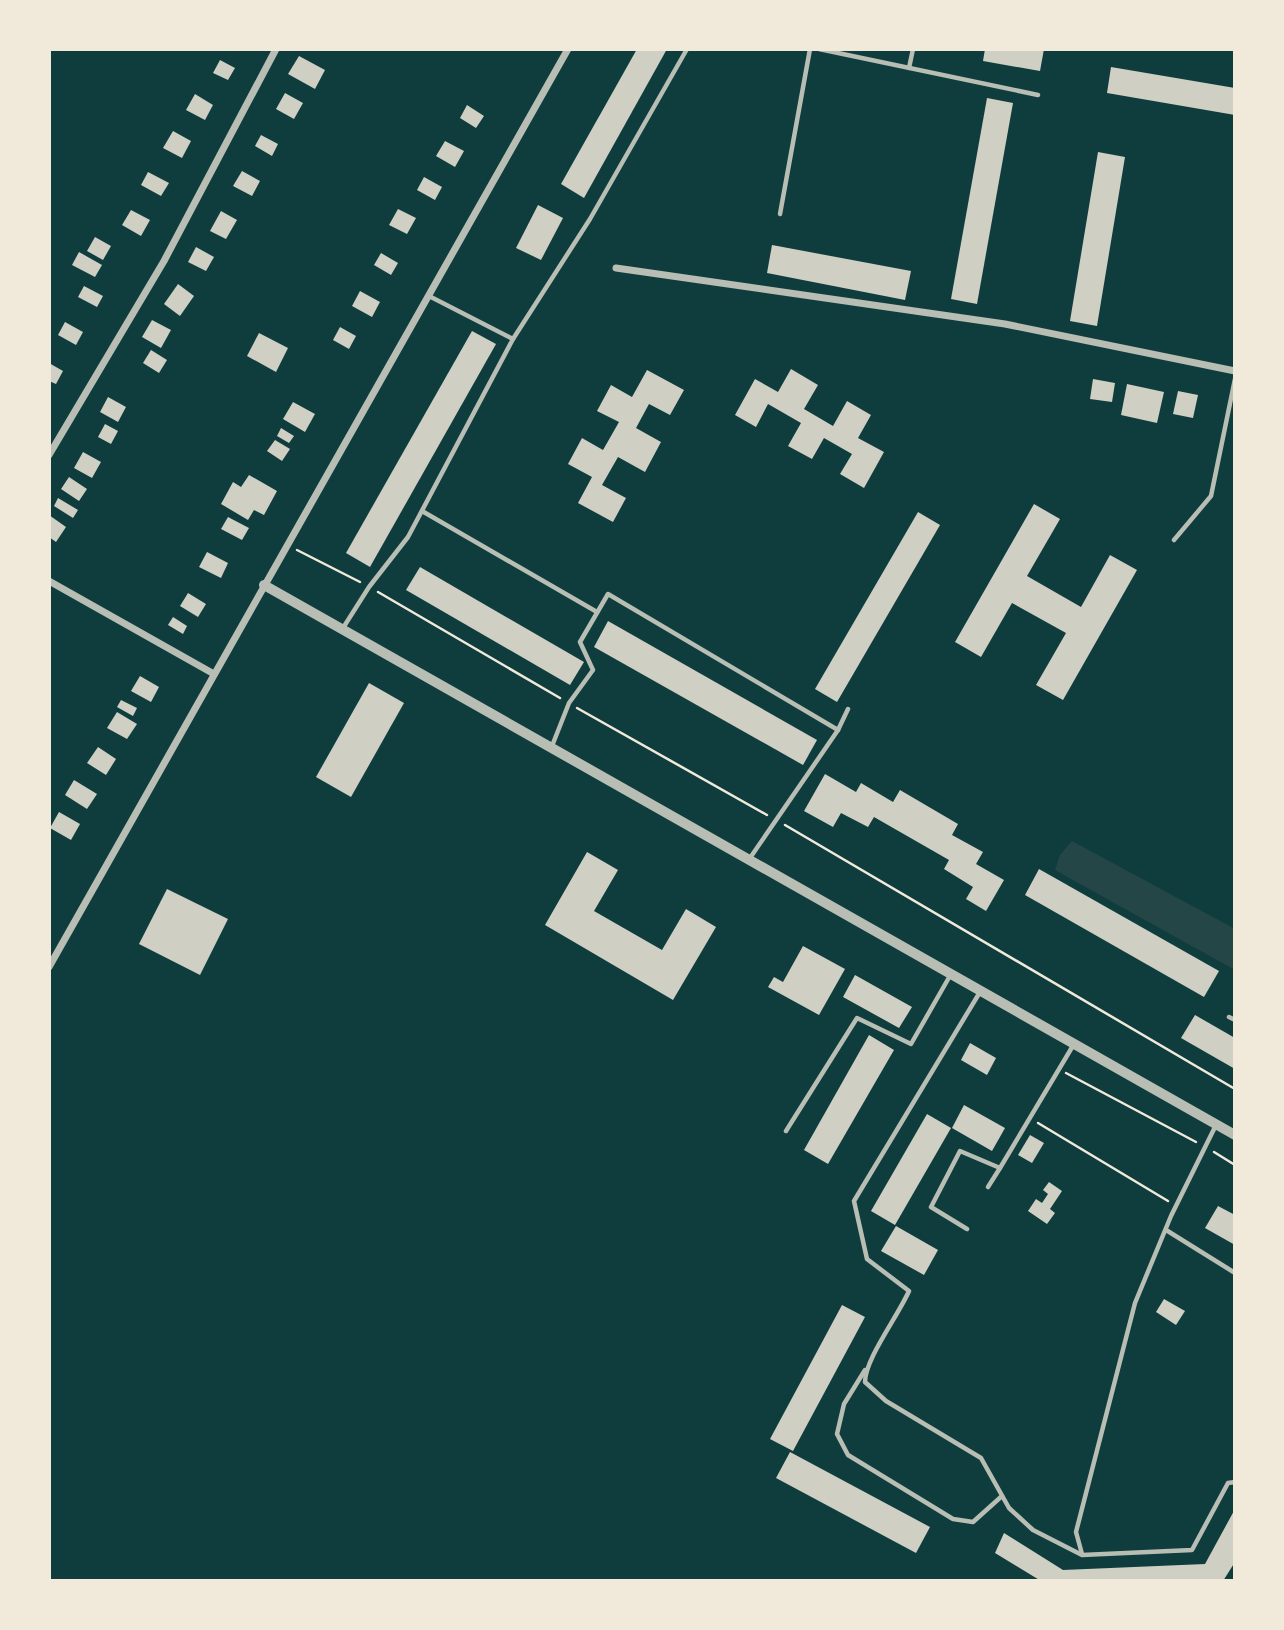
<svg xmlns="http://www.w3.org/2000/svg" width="1284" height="1630" font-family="'Work Sans',sans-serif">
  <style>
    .green { fill: #244646 }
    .building { fill: #cfcfc3 }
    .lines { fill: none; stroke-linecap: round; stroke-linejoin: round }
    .path { stroke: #f1e9da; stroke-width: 2.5 }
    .service { stroke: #b8beb3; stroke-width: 4.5 }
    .minor { stroke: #b8beb3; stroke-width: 7 }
    .tertiary { stroke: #b8beb3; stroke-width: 10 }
  </style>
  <rect width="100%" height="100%" fill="#0f3d3e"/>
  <!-- green -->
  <polygon class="green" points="1072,841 1235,929 1235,970 1055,870 1060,855"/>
  <!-- building -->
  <g class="building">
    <polygon points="637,49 667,49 584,198 561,184"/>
    <polygon points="985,49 1044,49 1040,71 983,61"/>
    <polygon points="299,56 325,70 315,89 288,74"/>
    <polygon points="220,60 235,68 228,80 213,73"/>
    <polygon points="1111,67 1235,88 1235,115 1107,93"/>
    <polygon points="285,93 303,103 294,119 276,109"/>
    <polygon points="195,94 213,105 205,120 186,110"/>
    <polygon points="987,98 1013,103 977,304 951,299"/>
    <polygon points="467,105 484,116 476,128 460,118"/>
    <polygon points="173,131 191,141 182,158 163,148"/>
    <polygon points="261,135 278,144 272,156 255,146"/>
    <polygon points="445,141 464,151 455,167 436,156"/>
    <polygon points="1098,152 1125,157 1097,326 1070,321"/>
    <polygon points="242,171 260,181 252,196 233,186"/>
    <polygon points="148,172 169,183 161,196 141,185"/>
    <polygon points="424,177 442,187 435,200 417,190"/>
    <polygon points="538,205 563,218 541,260 516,248"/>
    <polygon points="398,209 416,218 407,234 389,225"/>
    <polygon points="131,210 150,220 141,236 122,225"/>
    <polygon points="221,211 237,220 226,239 210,231"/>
    <polygon points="95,237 111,246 103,260 87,251"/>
    <polygon points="772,245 911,271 905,300 767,273"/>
    <polygon points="196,247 214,257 206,271 188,262"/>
    <polygon points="79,252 102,265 95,277 72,265"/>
    <polygon points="381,253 398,263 391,275 374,265"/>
    <polygon points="178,284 194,296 180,316 164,304"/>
    <polygon points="84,286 103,296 97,307 78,297"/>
    <polygon points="360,291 380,302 372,317 352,306"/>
    <polygon points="152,320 171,330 161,348 142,337"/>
    <polygon points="65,322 83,332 76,345 58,335"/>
    <polygon points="340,327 356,336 349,349 333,340"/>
    <polygon points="472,331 496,344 370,567 346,553"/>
    <polygon points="259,333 288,348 276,372 247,356"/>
    <polygon points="151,350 167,360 159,373 143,363"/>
    <polygon points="49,363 63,371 56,384 49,381"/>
    <polygon points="791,369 818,385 804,409 833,426 847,401 871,415 858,438 884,452 864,488 840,474 852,454 824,438 812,459 788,446 801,423 768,404 756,427 735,415 755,379 778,392"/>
    <polygon points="647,370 684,390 670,415 649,404 636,428 661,442 645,472 618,457 602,485 626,498 613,522 578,503 592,477 568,464 582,438 603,450 619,422 597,411 611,385 632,397"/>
    <polygon points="1093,379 1115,383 1112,402 1090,399"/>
    <polygon points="1127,384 1164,392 1157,423 1121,415"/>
    <polygon points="1178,391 1198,395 1193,418 1173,414"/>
    <polygon points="108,397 126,407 118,422 100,412"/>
    <polygon points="293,402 315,414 305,432 283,419"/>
    <polygon points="105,424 118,431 111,444 98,437"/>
    <polygon points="281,428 294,436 289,443 277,436"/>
    <polygon points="275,440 290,449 282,461 267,451"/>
    <polygon points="83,452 101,462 92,478 74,468"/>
    <polygon points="249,475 277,491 264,515 254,510 248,520 221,504 233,482 241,487"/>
    <polygon points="69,477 87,489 79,501 61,489"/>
    <polygon points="58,498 78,510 73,518 54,506"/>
    <polygon points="1034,504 1060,519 1027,576 1081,607 1110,555 1137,570 1063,700 1036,685 1066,633 1012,603 981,657 955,642"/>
    <polygon points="918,512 940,525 837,702 815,689"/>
    <polygon points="49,515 66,527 56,542 49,537"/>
    <polygon points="228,517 249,528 242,540 221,529"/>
    <polygon points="207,552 228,563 221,578 199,567"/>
    <polygon points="420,567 584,662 570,685 406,590"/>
    <polygon points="188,593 206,604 198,617 180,606"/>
    <polygon points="173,617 187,626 183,634 168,625"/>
    <polygon points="608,621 817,740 803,765 594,647"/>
    <polygon points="140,676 159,687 151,702 131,691"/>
    <polygon points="369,683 404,703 351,797 316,777"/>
    <polygon points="121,700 137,708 133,716 117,707"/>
    <polygon points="117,712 137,724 127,739 107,728"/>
    <polygon points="98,747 116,759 106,775 87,763"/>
    <polygon points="825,774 856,792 861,783 893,802 900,790 958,824 952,835 983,852 976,864 1004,880 986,911 966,899 973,887 944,869 949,860 874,817 868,827 841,813 833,827 804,811"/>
    <polygon points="74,780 97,794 87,809 65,795"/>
    <polygon points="59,812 80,824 71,840 50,828"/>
    <polygon points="587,852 618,870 594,911 662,950 686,909 716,927 673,1000 545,925"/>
    <polygon points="1039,869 1219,971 1204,997 1025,895"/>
    <polygon points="167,889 228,919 200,975 139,944"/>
    <polygon points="803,946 845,969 819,1015 768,987 774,977 783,982"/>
    <polygon points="855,975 912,1007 899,1028 843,997"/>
    <polygon points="1195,1015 1235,1038 1235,1069 1181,1038"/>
    <polygon points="869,1035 894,1050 828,1164 804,1150"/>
    <polygon points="970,1043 996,1058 987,1075 961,1060"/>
    <polygon points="964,1105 1005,1128 992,1151 952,1128"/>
    <polygon points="927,1114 951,1128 895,1225 871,1211"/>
    <polygon points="1030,1135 1044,1143 1032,1163 1018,1155"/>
    <polygon points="1049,1182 1062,1191 1050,1209 1055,1213 1047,1224 1028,1211 1036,1199 1042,1203 1048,1194 1043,1190"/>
    <polygon points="1218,1206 1235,1215 1235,1245 1205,1228"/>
    <polygon points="896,1226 938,1250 924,1275 881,1251"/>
    <polygon points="1164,1299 1185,1311 1176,1325 1156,1312"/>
    <polygon points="842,1305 865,1317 793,1451 770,1439"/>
    <polygon points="790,1452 930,1527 916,1553 776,1478"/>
    <polygon points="1235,1509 1235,1562 1223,1581 1041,1581 995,1553 1004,1533 1063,1570 1205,1564"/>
  </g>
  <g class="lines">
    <!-- path -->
    <g class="path">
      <polyline points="297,550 360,582"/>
      <polyline points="378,592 560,698"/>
      <polyline points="577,708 767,815"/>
      <polyline points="785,825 1235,1089"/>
      <polyline points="1066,1073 1196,1142"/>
      <polyline points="1038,1123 1168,1201"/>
      <polyline points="1214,1152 1235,1165"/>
    </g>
    <!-- service -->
    <g class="service">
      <polyline points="819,49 1038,95"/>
      <polyline points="909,68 913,49"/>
      <polyline points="780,214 810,49"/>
      <polyline points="429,296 513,339 590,219 687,49"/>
      <polyline points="422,511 597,612"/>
      <polyline points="1174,540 1211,496 1235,379"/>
      <polyline points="343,628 369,587 408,537 513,339"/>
      <polyline points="552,746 569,703 593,670 580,642 608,594 838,730"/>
      <polyline points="750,858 838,730 848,709"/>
      <path d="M980,992L854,1201L867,1259L909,1291C898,1316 865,1359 865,1382L886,1401L981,1458L1009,1508L1033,1530L1082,1555L1192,1550L1228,1483L1235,1482"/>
      <polyline points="1229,1017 1235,1020"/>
      <polyline points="786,1131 857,1018 911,1044 951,974"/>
      <polyline points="988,1187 1000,1168"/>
      <polyline points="967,1229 931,1207 960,1151 1000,1168 1074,1044"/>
      <polyline points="1166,1230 1235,1273"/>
      <polyline points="865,1370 844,1404 837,1434 848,1455 953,1519 973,1522 1002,1496"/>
      <polyline points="1082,1554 1076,1532 1135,1303 1171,1216 1215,1127"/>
    </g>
    <!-- minor -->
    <g class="minor">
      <polyline points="616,268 1005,324 1235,371"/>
      <polyline points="49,455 164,261 276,49"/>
      <polyline points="49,581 214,674"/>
      <polyline points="49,967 568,49"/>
    </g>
    <!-- tertiary -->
    <polyline class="tertiary" points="264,585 1235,1135"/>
  </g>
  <!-- border -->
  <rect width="1284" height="1630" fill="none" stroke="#f1e9da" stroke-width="102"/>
</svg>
